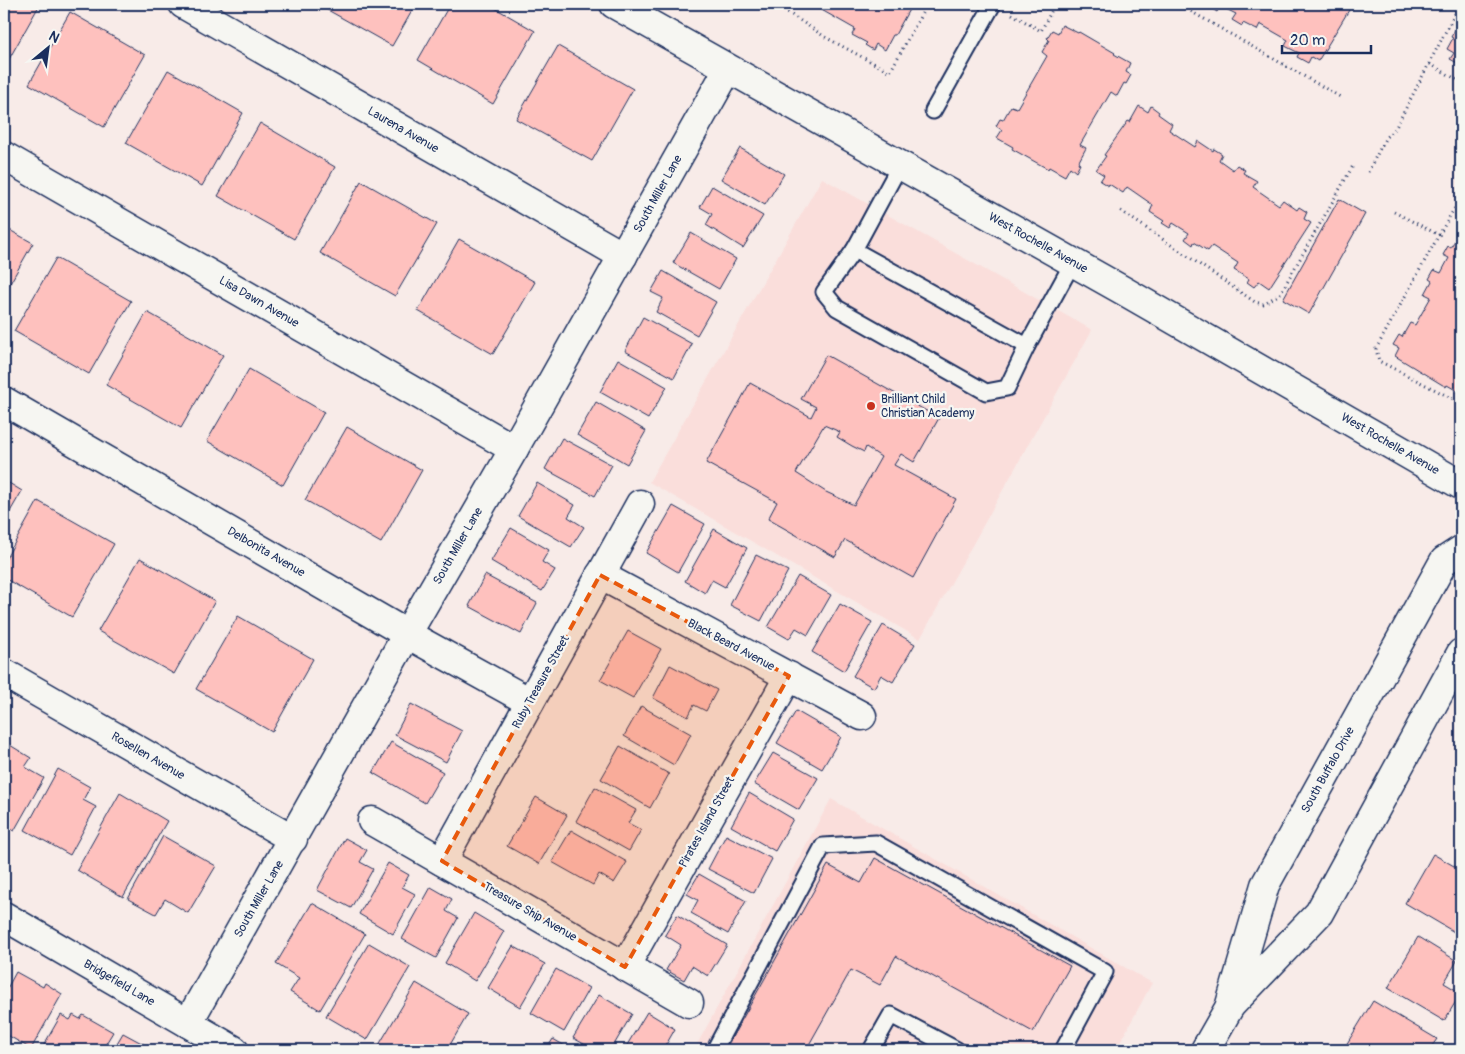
<svg xmlns="http://www.w3.org/2000/svg" width="1465" height="1054" font-family="Pangolin,sans-serif">
  <style>
    .built { fill: #fadedb }
    .building { fill: #fec1be; stroke: #1b2f5e; fill-rule: evenodd }
    .lines { fill: none; stroke-linecap: round; stroke-linejoin: round }
    .service-casing { stroke: #1b2f5e; stroke-width: 19 }
    .minor-casing { stroke: #1b2f5e; stroke-width: 31 }
    .tertiary-casing { stroke: #1b2f5e; stroke-width: 31 }
    .secondary-casing { stroke: #1b2f5e; stroke-width: 31 }
    .path { stroke: #1b2f5e; stroke-width: 3; stroke-dasharray: 1 4; stroke-linecap: butt }
    .service { stroke: #f6f6f2; stroke-width: 15 }
    .minor { stroke: #f6f6f2; stroke-width: 28 }
    .tertiary { stroke: #f6f6f2; stroke-width: 28 }
    .secondary { stroke: #f6f6f2; stroke-width: 28 }
    .marked { fill: #e8590c; fill-opacity: 0.2; stroke: #e8590c; stroke-width: 4; stroke-dasharray: 10 6; stroke-linejoin: round }
    .poi-dot { fill: #c8321e; stroke: #f6f6f2; stroke-width: 2 }
    .labels { text-anchor: middle; dominant-baseline: central; stroke-width: 4.5; stroke-linejoin: round; paint-order: stroke }
    .street-label { font-size: 12px; fill: #1b2f5e; stroke: #f6f6f2 }
    .poi-label { font-size: 12px; fill: #1b2f5e; stroke: #f6f6f2; text-anchor: start }
  </style>
  <rect width="100%" height="100%" fill="#f8ebe8"/>
  <filter id="ink" filterUnits="userSpaceOnUse"><feTurbulence type="fractalNoise" baseFrequency=".02" numOctaves="2"/><feDisplacementMap in="SourceGraphic" scale="10" xChannelSelector="R" yChannelSelector="G"/><feConvolveMatrix kernelMatrix="1 2 1 2 8 2 1 2 1" color-interpolation-filters="sRGB"/></filter>
  <g filter="url(#ink)">
    <!-- built -->
    <g class="built">
      <polygon points="822,178 1092,330 920,639 649,482"/>
      <polygon points="831,799 1152,983 1116,1050 694,1050"/>
    </g>
    <!-- building -->
    <g class="building">
      <polygon points="4,4 40,4 4,68"/>
      <polygon points="317,4 416,4 392,46"/>
      <polygon points="450,4 488,4 535,31 493,104 418,60"/>
      <polygon points="811,4 912,4 895,35 893,35 885,50 876,44 873,50 865,45 867,43 852,35 855,29"/>
      <polygon points="1210,4 1351,4 1348,9 1349,10 1318,61 1311,57 1308,63 1297,57 1299,53 1285,46 1288,40 1260,24 1257,30 1243,23 1242,26 1232,20 1236,14 1220,6 1217,12 1209,7"/>
      <polygon points="70,12 145,55 104,127 29,84"/>
      <polygon points="1461,19 1461,65 1450,59 1454,53 1447,49 1453,38 1451,37"/>
      <polygon points="1062,25 1078,33 1079,32 1115,53 1114,54 1130,63 1126,72 1131,75 1126,84 1124,83 1117,96 1111,92 1080,145 1086,148 1078,163 1080,164 1076,172 1070,167 1065,176 1049,167 1048,169 1012,149 1013,147 997,138 1002,130 996,126 1000,119 1003,120 1011,106 1017,108 1047,56 1042,52 1049,40 1047,38 1052,30 1058,33"/>
      <polygon points="558,46 633,89 592,161 516,119"/>
      <polygon points="168,70 243,113 202,186 126,143"/>
      <polygon points="1139,106 1148,112 1151,106 1159,112 1158,114 1172,124 1169,130 1195,147 1198,141 1213,151 1214,149 1222,154 1219,160 1233,170 1237,165 1245,170 1243,173 1257,181 1253,187 1279,205 1283,200 1297,210 1299,207 1307,212 1304,219 1311,223 1269,288 1259,281 1254,287 1247,282 1249,279 1234,270 1238,263 1212,246 1208,251 1194,242 1193,245 1185,239 1189,233 1173,223 1170,228 1162,223 1164,221 1150,212 1153,205 1127,187 1123,193 1109,184 1108,186 1100,181 1104,175 1096,170 1106,156 1104,155 1128,121 1130,122"/>
      <polygon points="260,123 335,167 294,239 218,196"/>
      <polygon points="740,148 784,174 765,205 721,179"/>
      <polygon points="361,181 437,224 395,296 320,253"/>
      <polygon points="712,186 763,216 743,248 706,225 712,214 700,207"/>
      <polygon points="1339,199 1365,214 1309,314 1283,299"/>
      <polygon points="4,227 33,243 4,294"/>
      <polygon points="691,233 736,259 719,289 673,263"/>
      <polygon points="1459,233 1461,235 1461,393 1447,385 1446,387 1395,356 1399,348 1393,345 1399,335 1402,337 1410,323 1415,325 1431,297 1425,294 1432,281 1429,279 1434,270 1441,273 1449,258 1443,255 1448,246 1451,248"/>
      <polygon points="459,239 535,282 493,354 418,311"/>
      <polygon points="56,258 131,301 89,374 14,331"/>
      <polygon points="663,271 716,302 697,335 656,312 663,298 651,292"/>
      <polygon points="147,312 223,355 181,428 106,385"/>
      <polygon points="643,317 692,344 674,378 625,351"/>
      <path d="M826,355L939,418L914,462L901,454L894,465L956,499L913,578L845,540L835,557L768,519L777,502L706,463L750,383L811,417L816,407L801,399ZM824,425L840,432L837,437L852,446L864,452L866,447L881,457L854,505L826,492L796,473Z"/>
      <polygon points="618,359 667,387 648,419 600,392"/>
      <polygon points="249,369 324,412 283,485 207,441"/>
      <polygon points="596,402 646,431 627,464 577,435"/>
      <polygon points="347,427 422,470 381,543 305,500"/>
      <polygon points="562,438 612,465 595,496 545,469"/>
      <polygon points="4,480 22,491 4,522"/>
      <polygon points="537,483 575,505 568,517 584,527 571,547 518,516"/>
      <polygon points="38,501 114,544 72,617 4,578 4,562"/>
      <polygon points="673,506 705,524 678,572 646,553"/>
      <polygon points="511,528 549,550 542,562 555,570 542,591 491,561"/>
      <polygon points="714,529 747,548 725,587 712,580 705,593 685,581"/>
      <polygon points="756,555 788,571 761,621 730,605"/>
      <polygon points="140,558 215,601 174,674 98,631"/>
      <polygon points="485,575 537,603 521,634 469,606"/>
      <polygon points="798,576 831,595 808,635 796,628 789,639 768,627"/>
      <polygon points="840,604 872,622 844,671 812,652"/>
      <polygon points="238,616 313,659 272,732 196,689"/>
      <polygon points="883,625 915,644 893,682 881,675 874,688 853,676"/>
      <polygon points="628,631 661,649 633,698 600,680"/>
      <polygon points="670,665 717,690 706,711 694,705 688,717 653,698"/>
      <polygon points="411,704 462,731 446,762 395,735"/>
      <polygon points="641,706 691,734 674,765 624,736"/>
      <polygon points="796,711 841,737 822,769 777,743"/>
      <polygon points="5,742 31,758 25,767 44,778 14,831 4,825 4,745"/>
      <polygon points="391,742 443,772 425,803 373,773"/>
      <polygon points="620,746 669,774 650,808 601,779"/>
      <polygon points="773,753 818,778 799,810 754,784"/>
      <polygon points="58,769 90,787 83,800 96,807 70,855 25,830"/>
      <polygon points="595,787 636,810 628,823 641,830 629,851 576,821"/>
      <polygon points="120,793 167,821 123,897 77,870"/>
      <polygon points="749,793 793,819 775,851 731,826"/>
      <polygon points="536,797 567,815 539,864 507,846"/>
      <polygon points="571,830 627,862 614,883 599,874 593,885 552,862"/>
      <polygon points="726,835 772,859 754,893 708,869"/>
      <polygon points="163,836 216,866 188,913 165,899 156,914 128,899"/>
      <polygon points="345,838 367,850 360,862 373,869 351,908 317,890"/>
      <polygon points="1433,854 1461,870 1461,936 1405,903"/>
      <polygon points="875,858 1070,966 1033,1032 896,956 880,985 851,970 806,1050 725,1050 828,865 861,883"/>
      <polygon points="388,863 409,875 402,887 415,894 393,934 359,914"/>
      <polygon points="699,874 746,901 728,934 691,913 698,900 687,894"/>
      <polygon points="431,887 452,899 446,911 458,918 436,958 402,939"/>
      <polygon points="312,903 365,934 320,1010 290,992 299,978 276,964"/>
      <polygon points="474,913 504,931 475,981 445,963"/>
      <polygon points="677,915 727,945 708,976 692,966 684,980 666,970 681,945 665,935"/>
      <polygon points="1418,937 1457,961 1444,983 1461,993 1444,1021 1388,988"/>
      <polygon points="369,943 410,967 367,1040 326,1016"/>
      <polygon points="513,946 545,964 520,1007 488,988"/>
      <polygon points="556,969 589,988 564,1032 531,1013"/>
      <polygon points="16,972 43,987 45,983 62,994 31,1049 4,1033 4,994"/>
      <polygon points="416,983 468,1014 447,1050 425,1050 417,1046 415,1050 388,1050 379,1045"/>
      <polygon points="599,995 632,1014 611,1050 595,1050 573,1038"/>
      <polygon points="1373,1001 1437,1039 1429,1050 1343,1050"/>
      <polygon points="647,1012 675,1029 663,1050 624,1050"/>
      <polygon points="61,1015 70,1020 73,1015 80,1019 83,1015 113,1032 102,1050 41,1050"/>
      <polygon points="123,1033 149,1047 150,1045 160,1050 113,1050"/>
      <polygon points="553,1039 572,1050 546,1050"/>
    </g>
    <g class="lines">
      <!-- service casing -->
      <g class="service-casing">
        <g id="service">
          <polyline points="933,111 993,4"/>
          <polyline points="900,165 854,250 1027,346 1073,262"/>
          <polyline points="854,250 824,292 837,308 986,392 1007,388 1027,346"/>
          <polyline points="721,1050 717,1045 823,846 876,843 1105,972 1063,1050"/>
          <polyline points="871,1050 891,1015 957,1050"/>
        </g>
      </g>
      <!-- minor casing -->
      <g class="minor-casing">
        <g id="minor">
          <polyline points="183,4 623,256"/>
          <polyline points="4,156 514,449"/>
          <polyline points="4,401 407,634 530,702"/>
          <polyline points="600,575 862,716"/>
          <polyline points="4,673 293,839"/>
          <polyline points="372,821 689,1003"/>
          <polyline points="442,861 640,504"/>
          <polyline points="4,916 234,1050"/>
          <polyline points="625,967 789,676"/>
          <polyline points="188,1023 407,634 514,449 728,69"/>
        </g>
      </g>
      <!-- tertiary casing -->
      <g class="tertiary-casing">
        <polyline id="tertiary" points="614,4 1124,291 1461,485"/>
      </g>
      <!-- secondary casing -->
      <g class="secondary-casing">
        <g id="secondary">
          <polyline points="1231,1005 1319,913 1461,653"/>
          <polyline points="1205,1050 1229,1008 1265,885 1444,561 1461,550"/>
        </g>
      </g>
      <!-- path -->
      <g class="path">
        <polyline points="775,4 825,37 890,72 927,4"/>
        <polyline points="1178,4 1342,98"/>
        <polyline points="1012,14 1041,31 1055,4"/>
        <polyline points="1430,64 1461,82"/>
        <polyline points="1368,172 1386,137 1395,129 1460,4"/>
        <polyline points="1121,211 1255,302 1263,304 1280,294 1354,164"/>
        <polyline points="1394,212 1439,235 1376,349 1379,361 1461,403"/>
        <polyline points="1439,235 1461,197"/>
      </g>
      <!-- service -->
      <use href="#service" class="service"/>
      <!-- minor -->
      <use href="#minor" class="minor"/>
      <!-- tertiary -->
      <use href="#tertiary" class="tertiary"/>
      <!-- secondary -->
      <use href="#secondary" class="secondary"/>
    </g>
  </g>
  <!-- marked area -->
  <path class="marked" d="M600,575L789,676L625,967L442,861Z"/>
  <!-- markers -->
  <circle class="poi-dot" cx="871" cy="406" r="5"/>
  <g class="labels">
    <!-- street labels -->
    <g class="street-label">
      <text transform="translate(403 130) rotate(30)">Laurena Avenue</text>
      <text transform="translate(658 194) rotate(-61)">South Miller Lane</text>
      <text transform="translate(1038 243) rotate(29)">West Rochelle Avenue</text>
      <text transform="translate(259 302) rotate(30)">Lisa Dawn Avenue</text>
      <text transform="translate(1390 444) rotate(30)">West Rochelle Avenue</text>
      <text transform="translate(458 546) rotate(-60)">South Miller Lane</text>
      <text transform="translate(266 552) rotate(30)">Delbonita Avenue</text>
      <text transform="translate(731 645) rotate(28)">Black Beard Avenue</text>
      <text transform="translate(541 682) rotate(-61)">Ruby Treasure Street</text>
      <text transform="translate(148 756) rotate(30)">Rosellen Avenue</text>
      <text transform="translate(1328 770) rotate(-61)">South Buffalo Drive</text>
      <text transform="translate(707 822) rotate(-61)">Pirates Island Street</text>
      <text transform="translate(259 899) rotate(-60)">South Miller Lane</text>
      <text transform="translate(530 912) rotate(30)">Treasure Ship Avenue</text>
      <text transform="translate(119 983) rotate(30)">Bridgefield Lane</text>
    </g>
    <!-- poi labels -->
    <g class="poi-label">
      <text x="881" y="399">Brilliant Child<tspan x="881" dy="14">Christian Academy</tspan></text>
    </g>
  </g>
  <!-- margin -->
  <rect width="1465" height="1054" fill="none" stroke="#f6f6f2" stroke-width="20"/>
  <rect x="10" y="10" width="1445" height="1034" fill="none" stroke="#1b2f5e" stroke-width="2" filter="url(#ink)"/>
  <!-- north arrow -->
  <g transform="translate(48 48) rotate(29)" stroke="#f6f6f2" stroke-width="4" paint-order="stroke">
  <path d="M0-4L9 19L0 12L-9 19Z" fill="#1b2f5e"/>
  <text y="-8" font-size="14" font-weight="bold" text-anchor="middle" fill="#1b2f5e">N</text>
  </g>
  <!-- scale -->
  <path d="M1282 45v8h89v-8" fill="none" stroke="#1b2f5e" stroke-width="2.5"/>
  <text x="1290" y="45" font-size="15" fill="#1b2f5e" stroke="#f6f6f2" stroke-width="4" paint-order="stroke">20 m</text>
</svg>
